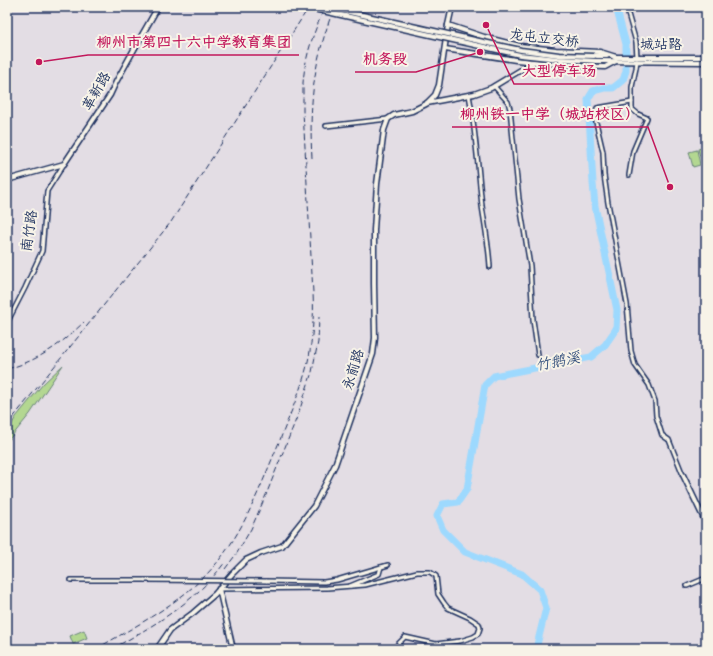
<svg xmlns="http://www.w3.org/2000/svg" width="713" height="656" font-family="'Gochi Hand','LXGW WenKai TC',sans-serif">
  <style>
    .green { fill: #b3d791; stroke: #678378 }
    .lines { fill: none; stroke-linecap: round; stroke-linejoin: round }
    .river { stroke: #9dd9fe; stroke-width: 7 }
    .street-casing { stroke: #1b2f5e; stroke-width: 6 }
    .secondary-casing { stroke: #1b2f5e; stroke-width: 7 }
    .street { stroke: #f7f3e8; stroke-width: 3 }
    .secondary { stroke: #f7f3e8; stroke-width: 4 }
    .rail { stroke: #1b2f5e; stroke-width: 1; stroke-dasharray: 6 3; stroke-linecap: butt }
    .street-bridge-casing { stroke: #1b2f5e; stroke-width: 6; stroke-linecap: butt }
    .secondary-bridge-casing { stroke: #1b2f5e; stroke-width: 7; stroke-linecap: butt }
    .street-bridge { stroke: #f7f3e8; stroke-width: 3 }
    .secondary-bridge { stroke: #f7f3e8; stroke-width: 4 }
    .labels { text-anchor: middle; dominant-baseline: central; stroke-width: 4; stroke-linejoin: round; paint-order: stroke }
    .street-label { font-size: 14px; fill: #1b2f5e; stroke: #f7f3e8 }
    .water-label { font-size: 15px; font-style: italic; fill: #35517e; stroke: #f7f3e8 }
    .leader { fill: none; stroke: #c2185b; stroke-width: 1.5 }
    .callout-dot { fill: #c2185b; stroke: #f7f3e8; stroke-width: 1.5 }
    .callout-label { font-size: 15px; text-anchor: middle; font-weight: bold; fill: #c2185b; stroke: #f7f3e8; stroke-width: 4; stroke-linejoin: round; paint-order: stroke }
  </style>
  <rect width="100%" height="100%" fill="#e3dde4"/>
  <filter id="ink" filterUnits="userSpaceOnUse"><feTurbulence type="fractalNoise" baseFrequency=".025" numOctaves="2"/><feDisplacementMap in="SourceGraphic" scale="8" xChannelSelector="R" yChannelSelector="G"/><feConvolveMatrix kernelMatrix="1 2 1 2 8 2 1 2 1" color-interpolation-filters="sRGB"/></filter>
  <g filter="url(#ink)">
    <!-- green -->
    <g class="green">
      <polygon points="706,147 706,163 702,164 698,149"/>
      <polygon points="697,150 700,165 693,167 689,152"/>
      <polygon points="63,365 30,414 7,442 7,432 16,417 43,384"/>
      <polygon points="84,630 87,638 73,644 70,636"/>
    </g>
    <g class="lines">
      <!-- river -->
      <polyline class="river" points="536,649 546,608 540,590 522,574 465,552 443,530 437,516 443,504 458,502 467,489 485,385 494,376 591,357 605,345 616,329 617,310 595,206 593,183 588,99 593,91 604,88 613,88 623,80 626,71 626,44 616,7"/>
      <!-- street casing -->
      <g class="street-casing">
        <g id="street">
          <polyline points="626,7 636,42 637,57"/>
          <polyline points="637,61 636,68 632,87 632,102 597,108 595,118 603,152 604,175 608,203 627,304 631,351 635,365 649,385 655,401 656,416 662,435 669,440 683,475"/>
          <polyline points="494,86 508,102 510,109 519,199 530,266 533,320 538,355"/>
          <path d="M469,95C476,132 478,169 482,206C485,226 489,247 490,267"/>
          <polyline points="326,126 388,119"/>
          <polyline points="629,175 633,151 647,118 638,114 632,109 632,102"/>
          <polyline points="7,323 25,288 42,251 47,191 64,164"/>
          <polyline points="71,580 145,580"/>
          <polyline points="266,581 324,582 337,580 388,565"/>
          <polyline points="350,586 379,574 381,567"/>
          <polyline points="687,586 706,578"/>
          <polyline points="219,589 327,588 365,585 417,572 430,572 436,576 438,594 444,603 448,608 470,618 479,624 480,628 478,634 473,637 460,641 436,644 405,637 393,649"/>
        </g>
      </g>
      <!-- secondary casing -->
      <g class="secondary-casing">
        <g id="secondary">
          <polyline points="448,25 484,37 520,46 556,50 600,52 616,57"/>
          <polyline points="445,49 516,60 577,66 605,67 616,61"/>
          <polyline points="594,56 607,56"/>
          <polyline points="614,57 706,57"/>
          <polyline points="596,61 706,62"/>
          <polyline points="427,103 474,94 491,88 534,62"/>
          <polyline points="7,180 64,164 110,95 116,82 142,35 158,7"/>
          <polyline points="683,475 706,523"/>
          <polyline points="219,589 233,649"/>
          <polyline points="157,649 170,630 193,613 215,594 232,574 246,560 261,553 282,546 314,506 335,465 373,354 375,338 374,284 374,230 377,184 384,130 388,119 394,115 412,111 426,104 435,95 439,85 448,25 452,7"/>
        </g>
      </g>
      <!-- street -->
      <use href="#street" class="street"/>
      <!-- secondary -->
      <use href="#secondary" class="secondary"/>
      <!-- rail -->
      <g class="rail">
        <path d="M312,158C310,125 311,92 318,60C322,42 328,24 334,7"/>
        <path d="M7,369C40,360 60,345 84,322"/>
        <polyline points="7,425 171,222 309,7"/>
        <polyline points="225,569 237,553 251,529 266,495 299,412 312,372 318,342 319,317"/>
        <path d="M96,649C134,627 175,606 206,575C243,537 260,487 280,440C291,411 305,382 310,351C313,331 314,312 313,293L303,111C303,102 303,92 303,83C305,56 314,31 325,7"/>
        <path d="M112,649C154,625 196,602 225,562"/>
      </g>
      <!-- street-bridge casing -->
      <g class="street-bridge-casing">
        <polyline id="street-bridge" points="145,580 266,581"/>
      </g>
      <!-- secondary-bridge casing -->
      <g class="secondary-bridge-casing">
        <g id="secondary-bridge">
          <polyline points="305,7 520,55 558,59 596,61"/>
          <polyline points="327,7 488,43 521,50 559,55 594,56"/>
        </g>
      </g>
      <!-- street-bridge -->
      <use href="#street-bridge" class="street-bridge"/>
      <!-- secondary-bridge -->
      <use href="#secondary-bridge" class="secondary-bridge"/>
    </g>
  </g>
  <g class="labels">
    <!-- street labels -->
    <g class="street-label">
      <text transform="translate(544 40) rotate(7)">龙屯立交桥</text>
      <text x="661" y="46">城站路</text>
      <text transform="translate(98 92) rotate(-60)">革新路</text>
      <text transform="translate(31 231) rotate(-82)">南竹路</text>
      <text transform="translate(355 370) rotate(-73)">永前路</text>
    </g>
    <!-- water labels -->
    <g class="water-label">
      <text transform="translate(558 363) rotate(-11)">竹鹅溪</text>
    </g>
  </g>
  <!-- callouts -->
  <path class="leader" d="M39 62L88 55H299M480 52L416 72H355M486 25L514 84H605M670 187L648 127H452"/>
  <g class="callout-dot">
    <circle cx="39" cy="62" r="4"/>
    <circle cx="480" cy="52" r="4"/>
    <circle cx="486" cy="25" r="4"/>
    <circle cx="670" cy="187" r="4"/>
  </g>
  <g class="callout-label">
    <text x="194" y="47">柳州市第四十六中学教育集团</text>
    <text x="385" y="64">机务段</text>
    <text x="559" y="76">大型停车场</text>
    <text x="550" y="119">柳州铁一中学（城站校区）</text>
  </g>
  <!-- margin -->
  <rect width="713" height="656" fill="none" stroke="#f7f3e8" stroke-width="24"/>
  <rect x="12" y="12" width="689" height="632" fill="none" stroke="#1b2f5e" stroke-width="1.5" filter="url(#ink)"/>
</svg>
